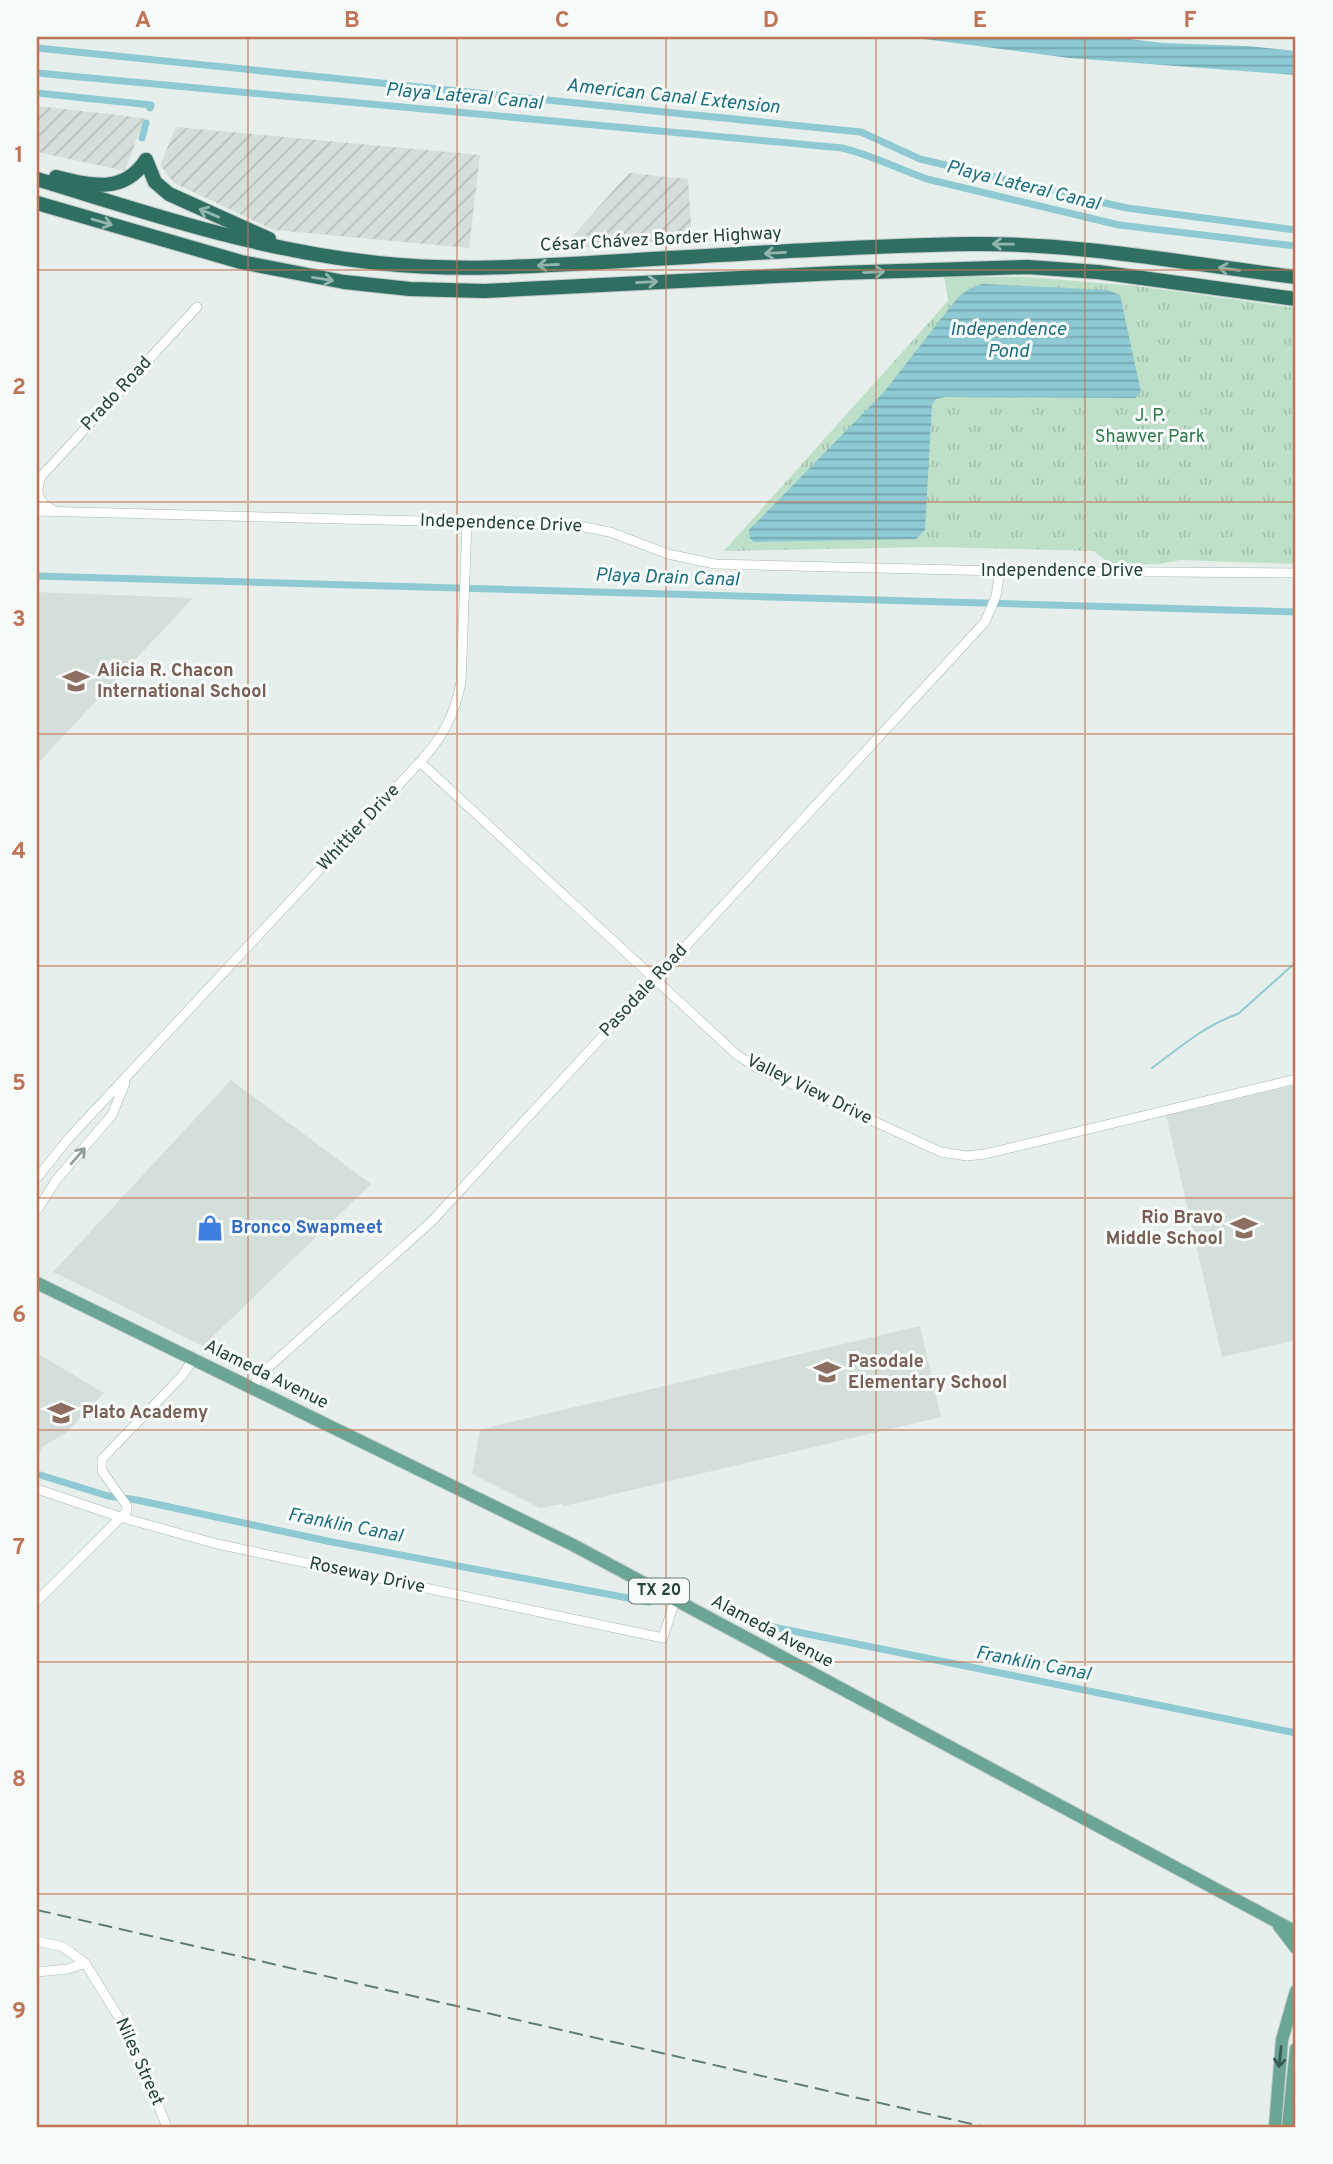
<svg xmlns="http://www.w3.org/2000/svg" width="1333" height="2164" font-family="Overpass,sans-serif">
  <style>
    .built { fill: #d4dfda }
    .industrial { fill: url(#industrial-furrows) }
    .park { fill: url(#park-tufts) }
    .water { fill: url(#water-rules) }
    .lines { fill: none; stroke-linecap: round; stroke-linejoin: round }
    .stream { stroke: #8ec9d4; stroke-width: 2 }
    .canal { stroke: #8ec9d4; stroke-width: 7 }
    .tertiary-casing { stroke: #a8b8b2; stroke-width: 10 }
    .primary-casing { stroke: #c2cac8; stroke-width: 14 }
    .motorway-casing { stroke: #c2cac8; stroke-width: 16 }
    .tertiary { stroke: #fff; stroke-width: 9 }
    .primary { stroke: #6aa596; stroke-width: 12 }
    .motorway { stroke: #2f6f62; stroke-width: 14 }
    .rail { stroke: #5f7d75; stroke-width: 2; stroke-dasharray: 14 7; stroke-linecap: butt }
    .oneway { stroke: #93b5ae }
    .oneway2 { stroke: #92a09c }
    .oneway3 { stroke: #365b51 }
    .grid { fill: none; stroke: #c07456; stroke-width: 2; stroke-opacity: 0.55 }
    .labels { text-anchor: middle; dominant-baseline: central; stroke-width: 6; stroke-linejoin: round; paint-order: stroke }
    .shield { fill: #f7fbf9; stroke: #637a73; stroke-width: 2 }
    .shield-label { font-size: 16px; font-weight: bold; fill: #24423a }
    .street-label { font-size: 18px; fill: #24423a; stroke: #f7fbf9 }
    .park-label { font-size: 18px; fill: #2d7a4b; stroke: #f7fbf9 }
    .education-label { font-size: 18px; font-weight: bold; fill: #785e54; stroke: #f7fbf9; text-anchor: start }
    .shop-label { font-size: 18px; font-weight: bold; fill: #366cbe; stroke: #f7fbf9; text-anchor: start }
    .water-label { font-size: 19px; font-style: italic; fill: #1c6f80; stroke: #f7fbf9 }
    .neatline { fill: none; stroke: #c07456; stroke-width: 2.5 }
    .grid-label { font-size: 23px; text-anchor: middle; font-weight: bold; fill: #c07456 }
  </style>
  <defs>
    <pattern id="industrial-furrows" width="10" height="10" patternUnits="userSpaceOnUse" patternTransform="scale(1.75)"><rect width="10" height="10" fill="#d4dfda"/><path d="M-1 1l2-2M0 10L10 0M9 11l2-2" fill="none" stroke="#b6c1bc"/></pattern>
    <pattern id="park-tufts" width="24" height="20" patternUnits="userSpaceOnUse" patternTransform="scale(1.75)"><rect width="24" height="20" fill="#bfe0c8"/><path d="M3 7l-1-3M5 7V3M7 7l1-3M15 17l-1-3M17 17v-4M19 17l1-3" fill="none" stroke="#a4c1ad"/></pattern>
    <pattern id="water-rules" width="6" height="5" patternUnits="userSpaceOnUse" patternTransform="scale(1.75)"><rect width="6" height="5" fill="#8ec9d4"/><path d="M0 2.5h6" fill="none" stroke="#74a5ad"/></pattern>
  </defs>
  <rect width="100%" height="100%" fill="#e6efeb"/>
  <!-- built -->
  <g class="built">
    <polygon points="37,592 193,598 37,764"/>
    <polygon points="231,1080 371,1184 203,1346 53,1272"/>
    <polygon points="1296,1085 1296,1340 1222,1357 1166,1115"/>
    <polygon points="920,1326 941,1417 564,1506 562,1504 540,1508 472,1474 480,1430 498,1425"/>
    <polygon points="37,1353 104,1393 66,1433 42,1447 37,1459"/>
  </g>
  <!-- industrial -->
  <g class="industrial">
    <polygon points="37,106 144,118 125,171 37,152"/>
    <polygon points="176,127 480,155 469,248 274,230 174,183 160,165"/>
    <polygon points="629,173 688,179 692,239 561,249"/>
  </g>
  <!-- park -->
  <polygon class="park" points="944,276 1028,277 1136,286 1296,308 1296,564 1181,560 1159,564 1111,565 1094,551 933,547 724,551 948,301"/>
  <!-- water -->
  <g class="water">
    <polygon points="909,37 1112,37 1163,43 1247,46 1296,51 1296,75 1069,58"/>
    <polygon points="982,284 1108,290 1120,295 1141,392 1135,398 945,397 936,399 932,405 925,530 916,539 754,542 750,538 749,530 884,392 958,297 969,289"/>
  </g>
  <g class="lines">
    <!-- stream -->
    <path class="stream" d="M1152,1068C1179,1048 1207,1024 1238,1014L1296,962"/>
    <!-- canal -->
    <g class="canal">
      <polyline points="37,48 861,132 920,159 1087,199 1127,208 1296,230"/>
      <path d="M37,73L842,148C872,155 898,169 927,179L1119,225L1296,246"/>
      <polyline points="37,93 151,105 150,108"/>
      <polyline points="142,138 146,123"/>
      <polyline points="37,576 1296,612"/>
      <polyline points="37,1474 108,1496 137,1500 332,1542 649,1602"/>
      <polyline points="763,1625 1296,1733"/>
    </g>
    <!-- tertiary casing -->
    <g class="tertiary-casing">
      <g id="tertiary">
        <path d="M41,477C35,493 37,502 53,510"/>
        <polyline points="37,481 197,307"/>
        <polyline points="37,511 574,525 610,532 668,554 715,564 1000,571 1296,573"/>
        <polyline points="420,762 736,1054 757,1068 941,1152 967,1156 985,1154 1296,1079"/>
        <path d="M37,1178L69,1138L420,762C442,738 455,715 461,682L467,523"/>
        <polyline points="37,1210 57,1179 112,1115 125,1083"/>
        <polyline points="253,1387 261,1374 431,1222 985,622 996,596 1000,571"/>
        <polyline points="37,1489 120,1517 217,1544 663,1638 675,1600"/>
        <polyline points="37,1601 127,1511 127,1506 102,1471 102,1459 182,1376 193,1359"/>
        <polyline points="37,1941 63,1947 85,1963 128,2032 167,2127"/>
        <polyline points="37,1972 68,1969 85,1963"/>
      </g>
    </g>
    <!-- primary casing -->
    <g class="primary-casing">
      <g id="primary">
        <polyline points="37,1283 573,1545 1296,1932"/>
        <polyline points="1279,1926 1296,1948"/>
        <polyline points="1275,2127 1282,2040 1296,1991"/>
        <polyline points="1288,2127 1296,2049"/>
      </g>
    </g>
    <!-- motorway casing -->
    <g class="motorway-casing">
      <g id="motorway">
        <polyline points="146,160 155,182 169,194 269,239"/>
        <path d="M56,177C91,186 124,194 146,160"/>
        <path d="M37,179C149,214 261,251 378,263C459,272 539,266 621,261C737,254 855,246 972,244C1081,243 1188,264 1296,277"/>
        <polyline points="37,203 241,262 344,282 410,289 484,291 837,273 1028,267 1098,272 1296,299"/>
      </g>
    </g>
    <!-- tertiary -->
    <use href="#tertiary" class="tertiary"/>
    <!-- primary -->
    <use href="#primary" class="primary"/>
    <!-- motorway -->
    <use href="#motorway" class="motorway"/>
    <!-- rail -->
    <polyline class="rail" points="37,1910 985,2127"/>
  </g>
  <!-- one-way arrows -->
  <defs><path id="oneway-shaft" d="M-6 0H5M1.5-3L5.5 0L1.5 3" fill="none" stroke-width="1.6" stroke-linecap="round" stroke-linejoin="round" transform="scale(1.75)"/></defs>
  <g class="oneway">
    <use href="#oneway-shaft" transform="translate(209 213) rotate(-157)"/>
    <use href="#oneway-shaft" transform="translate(102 222) rotate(16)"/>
    <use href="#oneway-shaft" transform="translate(1003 244) rotate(-179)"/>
    <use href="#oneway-shaft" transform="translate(775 253) rotate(177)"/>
    <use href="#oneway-shaft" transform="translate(548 265) rotate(177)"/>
    <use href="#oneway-shaft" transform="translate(1229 269) rotate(-173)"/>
    <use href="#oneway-shaft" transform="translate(874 272) rotate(-3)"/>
    <use href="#oneway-shaft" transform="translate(323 279) rotate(9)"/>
    <use href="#oneway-shaft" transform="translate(647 282) rotate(-3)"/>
  </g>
  <use class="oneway2" href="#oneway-shaft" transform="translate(78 1156) rotate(-49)"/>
  <use class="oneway3" href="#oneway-shaft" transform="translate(1280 2057) rotate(96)"/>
  <!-- grid -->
  <path class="grid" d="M248,37V2127M457,37V2127M666,37V2127M876,37V2127M1085,37V2127M37,270H1296M37,502H1296M37,734H1296M37,966H1296M37,1198H1296M37,1430H1296M37,1662H1296M37,1894H1296"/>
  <!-- icons -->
  <defs>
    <g id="school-bare" transform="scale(2.1)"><path d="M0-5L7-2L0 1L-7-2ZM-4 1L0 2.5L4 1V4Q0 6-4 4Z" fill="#8d6e63" stroke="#f7fbf9" stroke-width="2.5" paint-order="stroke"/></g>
    <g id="shop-bare" transform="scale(2.1)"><path d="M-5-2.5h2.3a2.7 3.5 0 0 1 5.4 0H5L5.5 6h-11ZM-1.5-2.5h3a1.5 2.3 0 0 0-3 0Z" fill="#3f7fe0" stroke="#f7fbf9" stroke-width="2.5" paint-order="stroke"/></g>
  </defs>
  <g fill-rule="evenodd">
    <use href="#school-bare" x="76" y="681"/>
    <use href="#shop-bare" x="210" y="1228"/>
    <use href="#school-bare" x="1244" y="1228"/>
    <use href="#school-bare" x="827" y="1372"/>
    <use href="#school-bare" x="61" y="1413"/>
  </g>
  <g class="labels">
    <!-- shield labels -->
    <rect class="shield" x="629" y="1578.5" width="60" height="25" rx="5"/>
    <g class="shield-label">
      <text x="659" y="1591">TX 20</text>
    </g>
    <!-- street labels -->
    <g class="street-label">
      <text transform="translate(661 240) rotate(-3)">César Chávez Border Highway</text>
      <text transform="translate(117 394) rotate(-47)">Prado Road</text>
      <text transform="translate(501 524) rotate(2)">Independence Drive</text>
      <text x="1062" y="571">Independence Drive</text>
      <text transform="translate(359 828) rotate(-47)">Whittier Drive</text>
      <text transform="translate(644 991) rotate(-47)">Pasodale Road</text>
      <text transform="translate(809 1090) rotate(26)">Valley View Drive</text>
      <text transform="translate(266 1375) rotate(26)">Alameda Avenue</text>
      <text transform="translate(367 1576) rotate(12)">Roseway Drive</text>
      <text transform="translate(772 1632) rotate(28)">Alameda Avenue</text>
      <text transform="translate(139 2062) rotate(66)">Niles Street</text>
    </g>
    <!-- park labels -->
    <g class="park-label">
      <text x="1150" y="416">J. P.<tspan x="1150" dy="21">Shawver Park</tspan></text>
    </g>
    <!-- education labels -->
    <g class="education-label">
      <text x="97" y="671">Alicia R. Chacon<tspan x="97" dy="21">International School</tspan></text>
      <text x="1223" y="1218" text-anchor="end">Rio Bravo<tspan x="1223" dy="21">Middle School</tspan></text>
      <text x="848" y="1362">Pasodale<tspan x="848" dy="21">Elementary School</tspan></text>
      <text x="82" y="1413">Plato Academy</text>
    </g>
    <!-- shop labels -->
    <g class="shop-label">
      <text x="231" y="1228">Bronco Swapmeet</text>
    </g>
    <!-- water labels -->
    <g class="water-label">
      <text transform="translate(464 97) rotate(5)">Playa Lateral Canal</text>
      <text transform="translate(673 97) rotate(6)">American Canal Extension</text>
      <text transform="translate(1023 186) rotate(14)">Playa Lateral Canal</text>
      <text x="1008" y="330">Independence<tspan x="1008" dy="22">Pond</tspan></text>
      <text transform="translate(667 578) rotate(2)">Playa Drain Canal</text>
      <text transform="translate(345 1526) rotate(11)">Franklin Canal</text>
      <text transform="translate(1033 1664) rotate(11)">Franklin Canal</text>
    </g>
  </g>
  <!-- border -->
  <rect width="1333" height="2164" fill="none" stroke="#f7fbf9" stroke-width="77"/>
  <rect x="38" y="38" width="1256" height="2088" class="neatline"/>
  <g class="grid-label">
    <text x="143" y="27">A</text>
    <text x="352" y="27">B</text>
    <text x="562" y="27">C</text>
    <text x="771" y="27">D</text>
    <text x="980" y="27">E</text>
    <text x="1190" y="27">F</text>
    <text x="19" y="162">1</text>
    <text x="19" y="394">2</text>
    <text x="19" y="626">3</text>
    <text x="19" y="858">4</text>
    <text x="19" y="1090">5</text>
    <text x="19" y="1322">6</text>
    <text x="19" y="1554">7</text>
    <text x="19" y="1786">8</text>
    <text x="19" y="2018">9</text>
  </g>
</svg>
